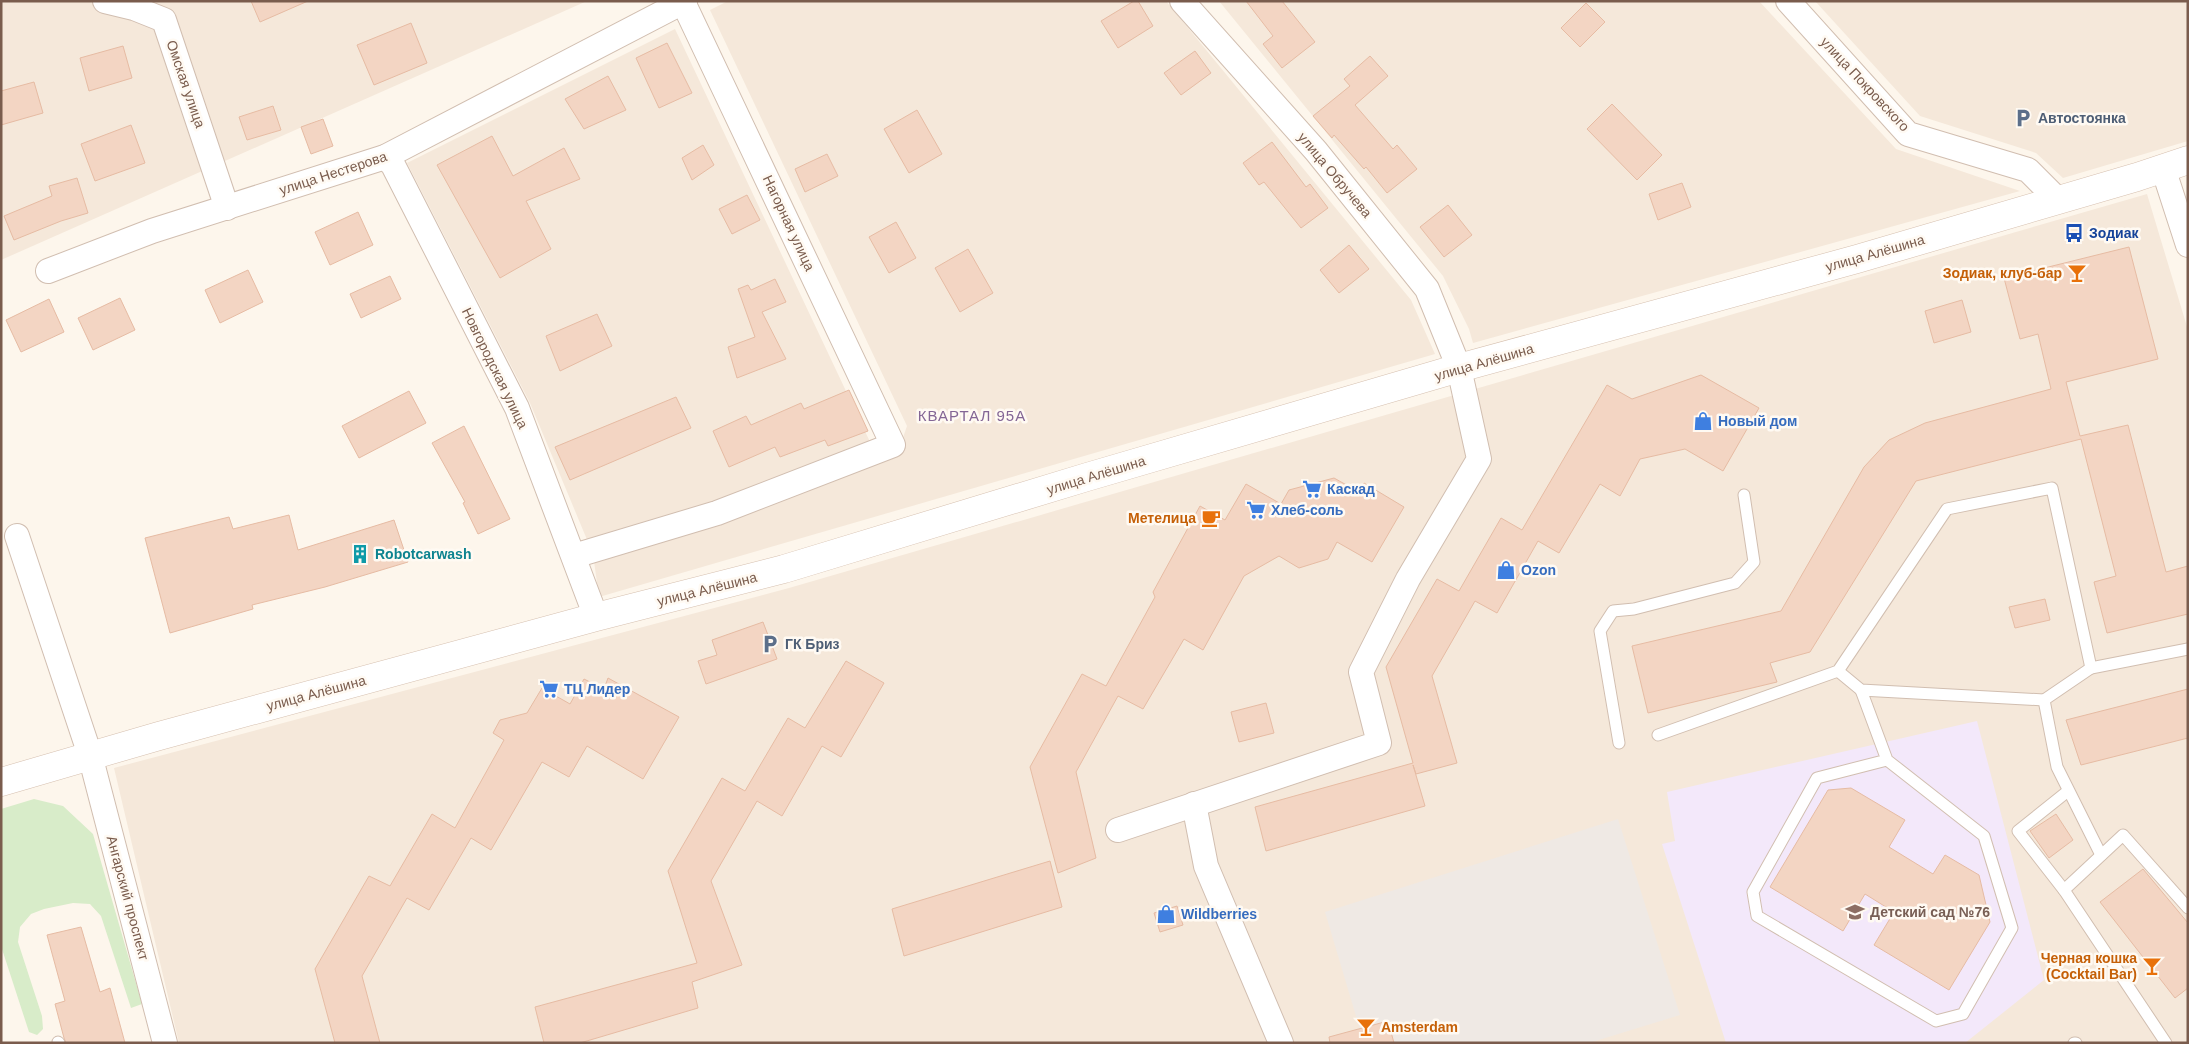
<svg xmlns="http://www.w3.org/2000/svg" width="2189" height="1044" font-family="Helvetica,sans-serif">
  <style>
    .residential { fill: #f5e8da }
    .industrial { fill: #efe9e4 }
    .education { fill: #f3e8fa }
    .green { fill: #d8ecc9 }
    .building { fill: #f3d5c3; stroke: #e6bba3 }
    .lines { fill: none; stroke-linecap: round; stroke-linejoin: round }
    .lane-casing { stroke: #d1beb0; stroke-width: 13 }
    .street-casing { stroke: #d1beb0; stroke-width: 26 }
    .secondary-casing { stroke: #d6c0b0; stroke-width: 29 }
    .lane { stroke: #fff; stroke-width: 11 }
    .street { stroke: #fff; stroke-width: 24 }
    .secondary { stroke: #fff; stroke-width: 28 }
    .labels { text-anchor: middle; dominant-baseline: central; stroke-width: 5; stroke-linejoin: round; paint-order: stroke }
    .street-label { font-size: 14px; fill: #7a5c4d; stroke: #fffaf3 }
    .service-label { font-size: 14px; font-weight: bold; fill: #4e5e75; stroke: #fffaf3; text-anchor: start }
    .transit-label { font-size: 14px; font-weight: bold; fill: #164399; stroke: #fffaf3; text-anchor: start }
    .food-label { font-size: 14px; font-weight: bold; fill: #c56008; stroke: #fffaf3; text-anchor: end }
    .shop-label { font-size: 14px; font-weight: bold; fill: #366cbe; stroke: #fffaf3; text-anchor: start }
    .culture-label { font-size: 14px; font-weight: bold; fill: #0d838f; stroke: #fffaf3; text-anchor: start }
    .education-label { font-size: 14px; font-weight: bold; fill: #785e54; stroke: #fffaf3; text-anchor: start }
    .neighbourhood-label { font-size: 15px; letter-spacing: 1px; fill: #846695; stroke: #fffaf3 }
  </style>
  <rect width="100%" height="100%" fill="#fdf6ec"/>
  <!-- residential -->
  <g class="residential">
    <polygon points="5,1 587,1 1,260 1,2"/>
    <polygon points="728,1 1166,1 1411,300 1435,354 599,597 593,554 530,403 407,163 675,29 871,444 898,452 907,426 710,10"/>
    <polygon points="1219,1 1759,1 1896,149 2020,191 1473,343 1469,329 1443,276"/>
    <polygon points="1815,1 2188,1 2188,141 2063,178 2036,153 1920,116"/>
    <polygon points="2147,194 2188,330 2188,1043 179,1043 114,768 789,588"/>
  </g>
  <!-- industrial -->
  <polygon class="industrial" points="1618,819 1680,1015 1589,1043 1364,1043 1325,912"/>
  <!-- education -->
  <polygon class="education" points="1977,721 2044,980 1965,1043 1726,1043 1662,844 1675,841 1667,792"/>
  <!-- green -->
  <polygon class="green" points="34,799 63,806 93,834 142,1004 131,1008 101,916 90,904 73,903 44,909 31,914 20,927 18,942 42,1016 43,1029 37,1035 29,1032 1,946 1,809"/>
  <!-- building -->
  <g class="building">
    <polygon points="251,1 308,1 260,22"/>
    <polygon points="1134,1 1138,1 1153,26 1118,48 1101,21"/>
    <polygon points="1246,1 1282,1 1315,42 1282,68 1263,44 1273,36"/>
    <polygon points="1586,3 1605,22 1580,47 1561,28"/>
    <polygon points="411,23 427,63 374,85 357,45"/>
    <polygon points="667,43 692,93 659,108 636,58"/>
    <polygon points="123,46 132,78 89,91 80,58"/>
    <polygon points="1195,51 1211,73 1181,95 1164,73"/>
    <polygon points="1370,56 1388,76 1355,105 1393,149 1397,145 1417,169 1387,193 1366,167 1364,169 1334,135 1332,138 1313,116 1350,86 1344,79"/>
    <polygon points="608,76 626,110 584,129 565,99"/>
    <polygon points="34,82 43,113 1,125 1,91"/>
    <polygon points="1612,104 1662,155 1637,180 1587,129"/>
    <polygon points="273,106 281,130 247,140 239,117"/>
    <polygon points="917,110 942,154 909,173 884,129"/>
    <polygon points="323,119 333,146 311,154 301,127"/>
    <polygon points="131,125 145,163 95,181 81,144"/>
    <polygon points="492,136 513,176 564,148 580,179 526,201 551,249 500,278 437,165"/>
    <polygon points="1272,142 1306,187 1310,184 1328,208 1301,228 1264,182 1259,185 1243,163"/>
    <polygon points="703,145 714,165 692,180 682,158"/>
    <polygon points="827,154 838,176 805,192 795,169"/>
    <polygon points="77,178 88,213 61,221 14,240 4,216 52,196 49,186"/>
    <polygon points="1682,183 1691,207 1658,220 1649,194"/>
    <polygon points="747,195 760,220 732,234 719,209"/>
    <polygon points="1448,205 1472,235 1444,257 1420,227"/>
    <polygon points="358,212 373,245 330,265 315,232"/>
    <polygon points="896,222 916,258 889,273 869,237"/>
    <polygon points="1349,245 1369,269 1339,293 1320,270"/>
    <polygon points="2129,247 2158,359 2066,382 2080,436 2128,425 2166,572 2188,566 2188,614 2107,633 2094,582 2116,576 2081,439 1916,481 1810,652 1770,663 1777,682 1648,713 1632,646 1781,611 1864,467 1889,440 1925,423 2051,389 2038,334 2020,339 2004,278"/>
    <polygon points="968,249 993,293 960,312 935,268"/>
    <polygon points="248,270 263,302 220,323 205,290"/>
    <polygon points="390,276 401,299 361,318 350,294"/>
    <polygon points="775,279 786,302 762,312 786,359 737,378 728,347 755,337 738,289 748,285 751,290"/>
    <polygon points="120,298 135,330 93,350 78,318"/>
    <polygon points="49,299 64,332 21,352 6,320"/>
    <polygon points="1962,300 1971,332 1934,343 1925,311"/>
    <polygon points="597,314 612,346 560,371 546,336"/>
    <polygon points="1701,375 1759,408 1723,471 1685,449 1640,459 1620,496 1600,484 1559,553 1538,541 1497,613 1475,601 1432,676 1457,763 1416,774 1413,765 1425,806 1266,851 1255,807 1413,763 1386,667 1437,579 1459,591 1501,518 1522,530 1607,385 1632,399"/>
    <polygon points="849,390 868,431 828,446 825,440 780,457 775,447 729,467 713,431 746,416 751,425 801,403 804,409"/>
    <polygon points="409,391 426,423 359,458 342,426"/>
    <polygon points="676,397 691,428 570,480 555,447"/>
    <polygon points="464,426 510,519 478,534 463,503 465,502 432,443"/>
    <polygon points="1334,478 1359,492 1364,483 1404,507 1372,562 1337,542 1328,559 1299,568 1279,556 1244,576 1203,650 1184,639 1143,709 1118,696 1076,772 1096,858 1058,873 1030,767 1082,674 1106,686 1155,597 1153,592 1200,506 1225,520 1246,484 1281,504 1289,490"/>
    <polygon points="289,515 298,550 394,520 408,562 325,587 252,605 253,609 170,633 145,538 229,517 233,529"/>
    <polygon points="2045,599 2050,620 2015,628 2009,607"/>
    <polygon points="763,622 777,659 706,684 698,661 717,655 712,640"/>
    <polygon points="846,661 884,683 841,757 822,746 782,816 757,801 711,881 742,965 692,982 698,1008 580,1043 544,1043 535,1007 697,963 668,871 722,778 745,791 788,718 805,728"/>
    <polygon points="608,678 679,717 643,779 587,746 569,777 542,762 491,850 471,838 429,910 407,898 362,976 380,1043 335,1043 315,969 369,876 390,886 432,814 455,828 504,740 493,733 500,720 527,713 542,688 570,704 584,679 604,689"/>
    <polygon points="2188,689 2188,738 2081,765 2066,720"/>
    <polygon points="1266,703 1274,733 1239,742 1231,712"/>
    <polygon points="1851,788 1905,820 1889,847 1933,874 1945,855 1979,875 1990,922 1949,990 1874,945 1894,912 1865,894 1843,931 1770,887 1828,790"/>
    <polygon points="2056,814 2073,840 2049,858 2030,831"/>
    <polygon points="1050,861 1062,907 904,956 892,909"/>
    <polygon points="2143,869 2188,923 2188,988 2175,998 2100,902"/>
    <polygon points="1177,906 1183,925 1160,932 1154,913"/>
    <polygon points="81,927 100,992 110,988 125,1043 66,1043 64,1038 55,1004 65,1001 47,935"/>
    <polygon points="1388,1021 1394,1043 1330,1043 1329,1037"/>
  </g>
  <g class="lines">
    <!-- lane casing -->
    <g class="lane-casing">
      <g id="lane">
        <polyline points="2091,668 2044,700 2057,767 2101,855"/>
        <polyline points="1838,671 1861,690 2044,700"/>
        <polyline points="1861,690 1887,760 1817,778 1753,892 1757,916 1936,1021 1963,1014 2012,928 1984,836 1887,760"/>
        <polyline points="1658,735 1838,671 1947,509 2052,488 2091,668 2188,649"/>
        <polyline points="1619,743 1600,631 1613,611 1634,609 1735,583 1754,562 1744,495"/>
        <polyline points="2064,890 2018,831 2068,791"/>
        <polyline points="58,1042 59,1043"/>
        <polyline points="2074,1043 2076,1043"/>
        <polyline points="2166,1043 2064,890 2123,835 2188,908"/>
      </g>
    </g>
    <!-- street casing -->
    <g class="street-casing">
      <g id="street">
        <polyline points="105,1 134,8 164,20 227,208"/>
        <polyline points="1788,1 1908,134 2028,170 2058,200"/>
        <polyline points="385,157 393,165 517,408 596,617"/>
        <polyline points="2163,168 2188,245"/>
        <polyline points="48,271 152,231 385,157 685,1"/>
        <polyline points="17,536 90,755 165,1043"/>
        <polyline points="574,556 717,513 893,445 683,2"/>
        <polyline points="1194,804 1206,866 1281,1043"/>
        <polyline points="1118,830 1379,743 1361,672 1408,579 1479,459 1459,368 1427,289 1316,151 1182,1"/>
      </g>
    </g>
    <!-- secondary casing -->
    <g class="secondary-casing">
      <polyline id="secondary" points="1,782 159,736 596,617 784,569 1087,477 1459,368 1857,259 2137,177 2188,160"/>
    </g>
    <!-- lane -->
    <use href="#lane" class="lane"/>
    <!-- street -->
    <use href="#street" class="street"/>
    <!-- secondary -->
    <use href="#secondary" class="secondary"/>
  </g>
  <!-- icons -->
  <defs>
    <g id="parking-bare" transform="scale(1.5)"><path d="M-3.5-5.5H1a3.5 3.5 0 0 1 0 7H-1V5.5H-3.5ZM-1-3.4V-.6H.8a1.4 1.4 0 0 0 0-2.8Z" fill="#5c6f8a" stroke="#fffaf3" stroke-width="2.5" paint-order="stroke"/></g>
    <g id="bus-bare" transform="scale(1.5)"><path d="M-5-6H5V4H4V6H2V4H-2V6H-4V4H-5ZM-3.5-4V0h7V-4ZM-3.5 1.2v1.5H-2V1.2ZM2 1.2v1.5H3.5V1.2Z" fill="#1a4fb4" stroke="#fffaf3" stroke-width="2.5" paint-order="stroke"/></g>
    <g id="bar-bare" transform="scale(1.5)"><path d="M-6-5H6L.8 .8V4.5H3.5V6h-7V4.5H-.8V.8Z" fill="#e8710a" stroke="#fffaf3" stroke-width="2.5" paint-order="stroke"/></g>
    <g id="shop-bare" transform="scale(1.5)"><path d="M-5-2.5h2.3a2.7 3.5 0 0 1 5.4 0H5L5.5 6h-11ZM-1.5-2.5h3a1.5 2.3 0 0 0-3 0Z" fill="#3f7fe0" stroke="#fffaf3" stroke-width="2.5" paint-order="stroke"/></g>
    <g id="supermarket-bare" transform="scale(1.5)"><path d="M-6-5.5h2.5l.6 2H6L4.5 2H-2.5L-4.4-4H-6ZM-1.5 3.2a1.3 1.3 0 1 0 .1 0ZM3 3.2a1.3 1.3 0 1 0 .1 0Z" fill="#3f7fe0" stroke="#fffaf3" stroke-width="2.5" paint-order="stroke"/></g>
    <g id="cafe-bare" transform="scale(1.5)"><path d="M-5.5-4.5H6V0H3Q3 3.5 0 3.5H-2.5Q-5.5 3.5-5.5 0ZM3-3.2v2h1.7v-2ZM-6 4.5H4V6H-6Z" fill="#e8710a" stroke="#fffaf3" stroke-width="2.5" paint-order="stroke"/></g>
    <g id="building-bare" transform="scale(1.5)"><path d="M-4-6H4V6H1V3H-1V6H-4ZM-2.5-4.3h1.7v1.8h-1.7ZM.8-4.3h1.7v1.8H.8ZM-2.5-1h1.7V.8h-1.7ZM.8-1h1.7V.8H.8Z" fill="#0f9aa8" stroke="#fffaf3" stroke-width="2.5" paint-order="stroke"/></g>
    <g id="school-bare" transform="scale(1.5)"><path d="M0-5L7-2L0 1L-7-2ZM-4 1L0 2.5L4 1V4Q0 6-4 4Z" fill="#8d6e63" stroke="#fffaf3" stroke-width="2.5" paint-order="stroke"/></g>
  </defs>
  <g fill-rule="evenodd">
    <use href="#parking-bare" x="2023" y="118"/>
    <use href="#bus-bare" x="2074" y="233"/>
    <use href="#bar-bare" x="2077" y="273"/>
    <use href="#shop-bare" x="1703" y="421"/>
    <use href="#supermarket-bare" x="1312" y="489"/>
    <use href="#supermarket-bare" x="1256" y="510"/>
    <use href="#cafe-bare" x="1211" y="518"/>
    <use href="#building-bare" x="360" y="554"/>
    <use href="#shop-bare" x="1506" y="570"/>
    <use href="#parking-bare" x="770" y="644"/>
    <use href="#supermarket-bare" x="549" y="689"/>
    <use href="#school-bare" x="1855" y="912"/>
    <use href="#shop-bare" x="1166" y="914"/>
    <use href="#bar-bare" x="2152" y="966"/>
    <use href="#bar-bare" x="1366" y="1027"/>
  </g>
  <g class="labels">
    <!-- street labels -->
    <g class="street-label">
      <text transform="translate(186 84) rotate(71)">Омская улица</text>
      <text transform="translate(1865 84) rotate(47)">улица Покровского</text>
      <text transform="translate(333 173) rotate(-18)">улица Нестерова</text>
      <text transform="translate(1335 175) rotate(50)">улица Обручева</text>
      <text transform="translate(789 223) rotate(65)">Нагорная улица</text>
      <text transform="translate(1875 253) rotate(-16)">улица Алёшина</text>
      <text transform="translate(1484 362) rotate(-16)">улица Алёшина</text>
      <text transform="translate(495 368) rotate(64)">Новгородская улица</text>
      <text transform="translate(1096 475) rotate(-17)">улица Алёшина</text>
      <text transform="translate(707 589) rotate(-14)">улица Алёшина</text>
      <text transform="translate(316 693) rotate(-15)">улица Алёшина</text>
      <text transform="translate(128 898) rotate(75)">Ангарский проспект</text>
    </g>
    <!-- service labels -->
    <g class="service-label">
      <text x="2038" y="118">Автостоянка</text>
      <text x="785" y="644">ГК Бриз</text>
    </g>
    <!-- transit labels -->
    <g class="transit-label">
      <text x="2089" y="233">Зодиак</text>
    </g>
    <!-- food labels -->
    <g class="food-label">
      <text x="2062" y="273">Зодиак, клуб-бар</text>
      <text x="1196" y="518">Метелица</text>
      <text x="2137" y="958">Черная кошка<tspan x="2137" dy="16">(Cocktail Bar)</tspan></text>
      <text x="1381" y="1027" text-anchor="start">Amsterdam</text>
    </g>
    <!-- shop labels -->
    <g class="shop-label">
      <text x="1718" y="421">Новый дом</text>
      <text x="1327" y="489">Каскад</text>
      <text x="1271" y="510">Хлеб-соль</text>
      <text x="1521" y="570">Ozon</text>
      <text x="564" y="689">ТЦ Лидер</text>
      <text x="1181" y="914">Wildberries</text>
    </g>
    <!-- culture labels -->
    <g class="culture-label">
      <text x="375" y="554">Robotcarwash</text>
    </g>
    <!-- education labels -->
    <g class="education-label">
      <text x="1870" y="912">Детский сад №76</text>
    </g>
    <!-- neighbourhood labels -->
    <g class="neighbourhood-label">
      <text x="972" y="415">КВАРТАЛ 95А</text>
    </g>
  </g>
  <!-- border -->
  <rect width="2189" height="1044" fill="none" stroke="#7a5c4d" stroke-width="5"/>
</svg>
